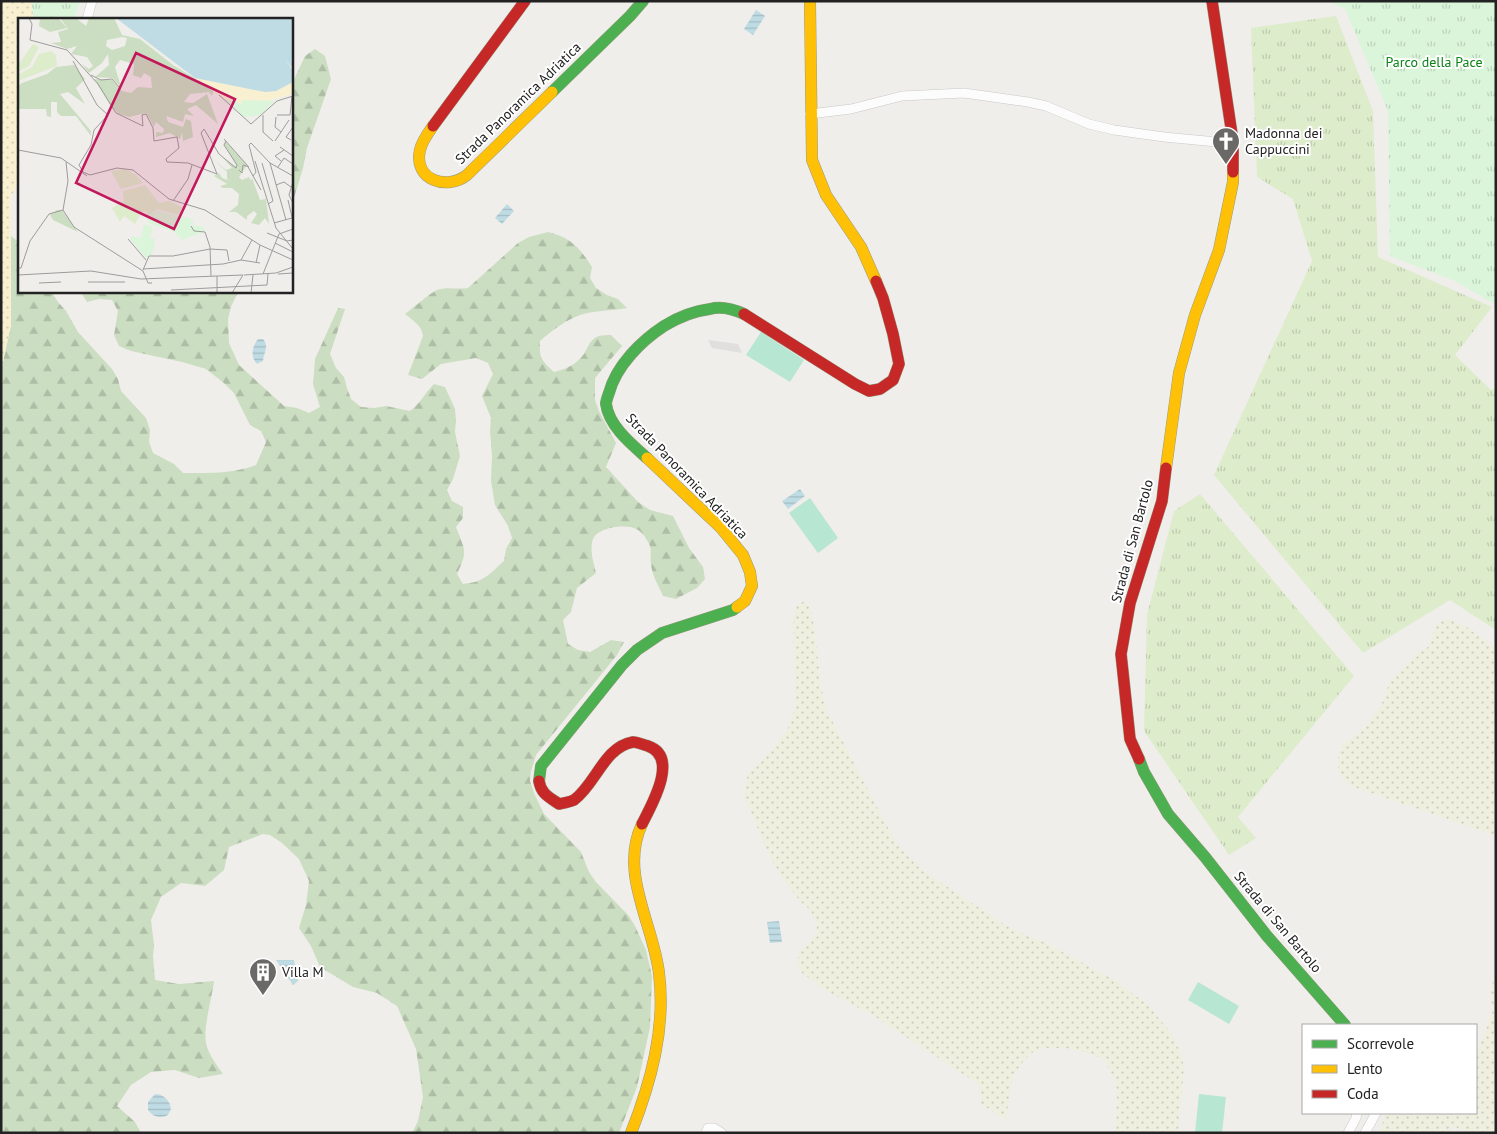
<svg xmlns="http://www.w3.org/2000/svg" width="1497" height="1134" font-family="'PT Sans',sans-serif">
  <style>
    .farmland { fill: url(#farmland-dots) }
    .grass { fill: url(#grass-tufts) }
    .forest { fill: url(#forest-firs) }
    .sand { fill: url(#sand-dots) }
    .park { fill: url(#park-tufts) }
    .pitch { fill: #b7e6d2 }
    .parking { fill: #e0dfde }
    .water { fill: url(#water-rules) }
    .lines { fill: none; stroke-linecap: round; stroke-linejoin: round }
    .street-casing { stroke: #c9c8c7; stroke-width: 10 }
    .fast-casing { stroke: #999a82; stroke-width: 12 }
    .slow-casing { stroke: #999a82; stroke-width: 12 }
    .jam-casing { stroke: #999a82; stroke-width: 12 }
    .street { stroke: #fdfcfc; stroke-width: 9 }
    .fast { stroke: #4caf50; stroke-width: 11 }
    .slow { stroke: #ffc107; stroke-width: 11 }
    .jam { stroke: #c62828; stroke-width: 11 }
    .labels { text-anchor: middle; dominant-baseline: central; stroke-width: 4; stroke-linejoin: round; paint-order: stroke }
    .park-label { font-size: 14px; fill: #0c8416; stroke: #fff }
    .street-label { font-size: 14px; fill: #222; stroke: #fff }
    .poi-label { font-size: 14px; fill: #222; stroke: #fff; text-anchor: start }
    .inset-road { fill: none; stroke: #9e9c9b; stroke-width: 1 }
    .view { fill: #c2185b; fill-opacity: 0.15; stroke: #c2185b; stroke-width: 2.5 }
    .inset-edge { fill: none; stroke: #222; stroke-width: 2.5 }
  </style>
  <defs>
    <pattern id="farmland-dots" width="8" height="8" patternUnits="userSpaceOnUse" patternTransform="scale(1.25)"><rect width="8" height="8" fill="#efefdf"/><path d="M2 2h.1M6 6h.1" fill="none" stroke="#cdcdbf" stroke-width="1.8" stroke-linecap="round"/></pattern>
    <pattern id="grass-tufts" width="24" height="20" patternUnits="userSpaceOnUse" patternTransform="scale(1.25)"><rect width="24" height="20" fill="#ddeccb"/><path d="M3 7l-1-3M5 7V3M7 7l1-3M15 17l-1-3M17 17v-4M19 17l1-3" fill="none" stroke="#bdcaae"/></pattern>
    <pattern id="forest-firs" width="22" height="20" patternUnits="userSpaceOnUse" patternTransform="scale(1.25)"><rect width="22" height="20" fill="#cbdec1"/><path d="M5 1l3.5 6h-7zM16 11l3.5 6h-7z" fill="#aebea6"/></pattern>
    <pattern id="sand-dots" width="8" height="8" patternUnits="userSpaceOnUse" patternTransform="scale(1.25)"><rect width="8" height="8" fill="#f8f0d0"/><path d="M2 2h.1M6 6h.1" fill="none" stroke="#d4ceb2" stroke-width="1.8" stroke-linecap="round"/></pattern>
    <pattern id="park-tufts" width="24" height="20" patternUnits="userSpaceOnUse" patternTransform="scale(1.25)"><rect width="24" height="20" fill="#daf5da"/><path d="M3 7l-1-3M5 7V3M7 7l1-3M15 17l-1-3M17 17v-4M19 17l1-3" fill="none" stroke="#bbd2bb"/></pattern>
    <pattern id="water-rules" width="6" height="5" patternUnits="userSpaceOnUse" patternTransform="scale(1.25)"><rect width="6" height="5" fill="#bfdbe3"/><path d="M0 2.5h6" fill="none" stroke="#a4bcc2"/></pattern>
  </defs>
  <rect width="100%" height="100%" fill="#f0eeeb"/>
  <!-- farmland -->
  <g class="farmland">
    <polygon points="805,601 811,608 815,632 820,678 824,701 828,713 896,843 922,870 1010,928 1048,944 1116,981 1147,1004 1173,1035 1182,1057 1184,1069 1178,1133 1117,1133 1116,1130 1117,1093 1115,1081 1104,1059 1078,1050 1065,1048 1041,1048 1030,1054 1022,1063 1015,1073 1011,1084 1006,1120 981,1104 981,1096 978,1084 874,1016 826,991 802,973 797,962 800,950 809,942 817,932 816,920 810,910 800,901 782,878 768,853 745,798 745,786 748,774 770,752 787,730 795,708 793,619 797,605"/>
    <polygon points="1449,619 1464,625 1496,649 1496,836 1354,787 1344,781 1338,769 1338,757 1342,745 1359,733 1375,714 1382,703 1386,691 1391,680 1417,654 1428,647 1437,623"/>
    <polygon points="1496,974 1496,1133 1469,1133 1455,1127 1449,1127 1451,1133 1379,1133 1386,1113 1476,1113 1476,1054 1482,1040 1493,1010 1489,992"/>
  </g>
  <!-- grass -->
  <g class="grass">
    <polygon points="1336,16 1373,111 1378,257 1492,307 1455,355 1490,389 1496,389 1496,630 1450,600 1363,653 1214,475 1312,261 1293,199 1257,177 1251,28"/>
    <polygon points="1200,494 1354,676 1238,817 1256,838 1229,855 1144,731 1147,615 1174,511"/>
  </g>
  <!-- forest -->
  <g class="forest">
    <polygon points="315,49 325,56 331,79 307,148 303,168 291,208 291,86 305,56"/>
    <path d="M548,232C570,237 580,248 592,267L590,278L596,288L607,295L618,299L627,308C612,311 595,310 580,315C566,320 551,331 540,341C539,357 541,361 554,372C566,369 576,365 584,354C588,347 590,339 599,336C602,335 608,335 611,335L622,346L595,378V400L599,411L616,443L606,467L638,502L650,510L673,516L689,548L703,567L705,579L697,588L676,599L663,596C659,586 652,576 651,564C649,554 654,549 646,539C645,536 641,532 638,530C628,523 598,527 593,539C589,550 594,563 596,573L577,588L571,612L563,620L568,644L578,650L590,652L611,640L624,642L617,655L536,755L531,771L530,781L534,793L544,814L581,852L589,872L596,882L629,916L635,926L646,950L652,976L650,1027L637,1087L619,1133H412L418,1121L423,1097L416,1049L397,1006L377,993L353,987L320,967L311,946L299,928L306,905L309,881L299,859L282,843L270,835L263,834L229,847L224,870L205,886L181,883L161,897L151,920L154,945L153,956L155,980L179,984L214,981C212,998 203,1028 206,1043C208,1054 217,1065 223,1074L199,1078L175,1070L151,1072L131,1085L117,1106L135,1122L141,1133H1V371L11,325V236L19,242V291H51L58,302L66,311L78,332L112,369L118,379L121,391L146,418L150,430L149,442L153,453L174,464L183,473C208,473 233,474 256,465L266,442L261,431L250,425L234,393L225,384L206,369L182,362L131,351L119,346L114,335L118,311L112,300L99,299L87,302L80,291H240L236,296L231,307L228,319L229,343L239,365L284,406L297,408L309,413L320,407L313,384L315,359L338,308L345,309L330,354L336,368L344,377L347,388L351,399L361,407L374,408L386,406L410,411C421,403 424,394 434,384L445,387L455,409L456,421L455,432L460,456L453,479L447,490L452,501L463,507V518L456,527C465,550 468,551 457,574L463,584C470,583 478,582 484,578C490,575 498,566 504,561L506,549L512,538L508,526L495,505L491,481L492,456L490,431L491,418L482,396L493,374L488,363L476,358L441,364L422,379L408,375L423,336C423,326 412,320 405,314C412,309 430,293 437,290C447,286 458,290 468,288L518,243L529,237Z"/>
  </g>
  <!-- sand -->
  <polygon class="sand" points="1,1 31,1 34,19 19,19 19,182 11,197 11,325 1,371"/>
  <!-- park -->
  <g class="park">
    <polygon points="31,1 80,1 74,19 34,19"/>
    <polygon points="1332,1 1496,1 1496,305 1455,281 1390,256 1388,111 1345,9 1332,3"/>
  </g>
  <!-- pitch -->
  <g class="pitch">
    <polygon points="761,332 804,360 790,382 746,355"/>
    <polygon points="810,498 838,538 818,553 789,513"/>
    <polygon points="1198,982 1239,1006 1229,1024 1188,1000"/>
    <polygon points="1199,1094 1226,1097 1222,1133 1195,1133"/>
  </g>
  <!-- parking -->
  <polygon class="parking" points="708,340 738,344 742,353 712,348"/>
  <!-- water -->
  <g class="water">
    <polygon points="756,10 765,16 753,35 744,29"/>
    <polygon points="507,204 514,211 502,224 495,218"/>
    <path d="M258,339H263C270,347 263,353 263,361L257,364C250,357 252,346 258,339Z"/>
    <polygon points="800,489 805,496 788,509 782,501"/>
    <polygon points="779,921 782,942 770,943 767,922"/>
    <polygon points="276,960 294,960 298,981 293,985"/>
    <path d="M155,1094C164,1094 170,1101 171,1109L168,1115C160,1119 153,1117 148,1110V1102Z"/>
  </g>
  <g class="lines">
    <!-- street casing -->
    <g class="street-casing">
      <g id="street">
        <polyline points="87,19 92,1"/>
        <polyline points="810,114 851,109 902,96 964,93 1028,102 1046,106 1089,124 1114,130 1164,137 1217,142 1233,141"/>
        <polyline points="706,1133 708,1128 714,1128 722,1133"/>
        <polyline points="1348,1133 1356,1118 1357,1113"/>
        <polyline points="1365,1133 1376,1113"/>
      </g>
    </g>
    <!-- fast casing -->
    <g class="fast-casing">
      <g id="fast">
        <polyline points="552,92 630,16 643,1"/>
        <path d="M647,458C631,444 609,426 606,404C606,400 608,396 609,393C616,366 641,341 664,326C677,318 694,311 710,309C721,306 733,309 744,314"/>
        <polyline points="1139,759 1144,772 1168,814 1205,857 1267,936 1345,1025"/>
        <polyline points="539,781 541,766 622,665 637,650 662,633 733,610 737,607"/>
      </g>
    </g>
    <!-- slow casing -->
    <g class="slow-casing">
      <g id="slow">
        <polyline points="810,1 812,160 826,195 861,247 876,281"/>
        <path d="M433,126C428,133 422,141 420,150C413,180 447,191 467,175L552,92"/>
        <polyline points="647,458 721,528 743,555 750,572 752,586 745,601 737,607"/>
        <polyline points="1166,468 1179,373 1195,315 1219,250 1233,182 1233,172"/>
        <path d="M631,1133C651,1082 666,1028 659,973C653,923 619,873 642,824"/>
      </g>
    </g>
    <!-- jam casing -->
    <g class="jam-casing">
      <g id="jam">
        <polyline points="1212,1 1233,141 1233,172"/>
        <polyline points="433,126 525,1"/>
        <polyline points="744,314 855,384 869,391 880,389 893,380 899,364 893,334 883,298 876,281"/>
        <polyline points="1139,759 1130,739 1121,654 1130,603 1162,501 1166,468"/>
        <path d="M539,781C541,794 549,797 559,804C564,803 570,802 574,800C596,784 604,747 633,742C638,742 643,745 648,746C680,757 651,806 642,824"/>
      </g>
    </g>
    <!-- street -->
    <use href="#street" class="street"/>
    <!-- fast -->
    <use href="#fast" class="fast"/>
    <!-- slow -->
    <use href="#slow" class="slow"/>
    <!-- jam -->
    <use href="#jam" class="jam"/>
  </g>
  <!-- icons -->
  <defs>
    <g id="church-pin" transform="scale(1.4375)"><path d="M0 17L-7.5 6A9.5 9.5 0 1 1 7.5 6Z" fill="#6a6968" stroke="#fff"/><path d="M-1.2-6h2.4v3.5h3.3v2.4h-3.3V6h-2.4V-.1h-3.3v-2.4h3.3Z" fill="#fff"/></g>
    <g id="building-pin" transform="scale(1.4375)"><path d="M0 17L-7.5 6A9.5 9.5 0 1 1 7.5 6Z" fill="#6a6968" stroke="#fff"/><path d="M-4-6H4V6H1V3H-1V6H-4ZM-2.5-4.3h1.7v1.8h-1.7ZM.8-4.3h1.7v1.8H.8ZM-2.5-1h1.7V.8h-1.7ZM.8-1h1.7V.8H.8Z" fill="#fff"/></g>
  </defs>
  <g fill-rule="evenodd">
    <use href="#church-pin" x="1226" y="141"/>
    <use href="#building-pin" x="263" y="972"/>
  </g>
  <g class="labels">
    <!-- park labels -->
    <g class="park-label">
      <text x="1434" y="62">Parco della Pace</text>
    </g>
    <!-- street labels -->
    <g class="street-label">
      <text transform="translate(518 103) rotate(-44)">Strada Panoramica Adriatica</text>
      <text transform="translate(687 476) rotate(46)">Strada Panoramica Adriatica</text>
      <text transform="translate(1132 541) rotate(-75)">Strada di San Bartolo</text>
      <text transform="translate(1278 922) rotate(50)">Strada di San Bartolo</text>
    </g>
    <!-- poi labels -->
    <g class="poi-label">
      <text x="1245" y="133">Madonna dei<tspan x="1245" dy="16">Cappuccini</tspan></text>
      <text x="282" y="972">Villa M</text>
    </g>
  </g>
  <!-- overview -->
  <g transform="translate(18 18)">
    <rect width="275" height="275" fill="#f0eeeb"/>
    <path d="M15,26L21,29L11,48L0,54V47ZM33,33L38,37L39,48L0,63V57L14,49L21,36ZM107,151L117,156L125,165L103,171L93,153ZM127,167L141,185L151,183L164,189L162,197L139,191L130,198L127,193L123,195L117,206L106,198L102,204L94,190L106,183L105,173Z" fill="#ddeccb"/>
    <path d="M22,0H40L49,10L32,14L21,8ZM42,0H58L68,8L71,0H96L104,17L122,21L155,47L196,72L194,78L191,74L172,76L166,84L175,85L189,76L200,106L178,87L169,91L176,98L167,96L165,104L148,98L150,104L165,109L168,101L173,103L175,119L165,123L164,114L162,121L152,115L138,119V114L145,115L146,111L138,104L136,109L128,95L111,99L101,96L92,87L76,61L94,62L104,73L113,75L120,69L134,70L133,59L126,55L123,60L115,57L116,46L102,42L97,49L103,69L94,60L77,59L91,47L90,36L84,45L71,55L64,46L71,51L75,48L69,39L53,36L59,28L49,31L33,25L43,24L40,14L50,11ZM104,19L109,20L107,28L94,32L88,28L89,22ZM56,47L67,61L58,70L67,86L50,74L42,76L73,113V118L58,98H43L39,94V84H33V99L29,98L28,91H0V68L4,65L29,56L38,49ZM208,124L229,147L221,159L224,162L231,159L233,163L234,160L242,182L248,181L251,206L247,200L241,207L233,205L239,196L236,193L229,198V202L218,194H211L220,187L221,176L214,170H205L202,168L209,166L196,158L201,155L204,160L213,163L209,161V154L194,140L208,152L214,150L205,140L220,150L206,126ZM39,192H44L60,214L35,202L32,197Z" fill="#cbdec1" fill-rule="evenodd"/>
    <path d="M177,60L247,74L258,73L275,64V76L241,85L224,83L225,86L206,81Z" fill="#f8f0d0"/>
    <path d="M206,81L224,86V82L257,83L242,97L226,99ZM138,192L174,201L176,208H184L188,213L164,222L156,214L130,205L129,199ZM126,206L135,209L132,220L137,221L134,237L128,240L112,221L114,218L123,220Z" fill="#daf5da"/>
    <path d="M98,0H275V51L267,41L275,53V64L258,73L247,74L177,60Z" fill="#bfdbe3"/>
    <path class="inset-road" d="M11,0L14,6L12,22L49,32L80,66L98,95L125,108L124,97L128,96L135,110L136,123L159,119L161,130L148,141L149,144L170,145L199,156L183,115L186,111L201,136L218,150L219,147L206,127L208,123M55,43L79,87L90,97L76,112L73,127L61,147L65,154L72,157L99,150L115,152L151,181L187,192L242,227L275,242M73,57L83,62L94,61L101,69M201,77L233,106L259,83L275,78M245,97V114L255,123M259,97H272L274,78M258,99L257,109L263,114M206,121L229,147L235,158L238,154L231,127L233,125L252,145L275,158M273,122L268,119L275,109M257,123L271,102M262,129L275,138M0,132L43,140L69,158M237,143L258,210L275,231M263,143L257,138L266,132M48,144L50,163L45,192L56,209L125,253L130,265H134M244,145L255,183L250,186M252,145L268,202M260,149L266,140L275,146M221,152L224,155L225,147L231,149M235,158L243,172M275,164L271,177L275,185M258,167L266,164L273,169M270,182L275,203M155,183L170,161L174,147M256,205L274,200M173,208L176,213L187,214L192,229L193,258M249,215L269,223L275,222M110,221L128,242M257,225L275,234M223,242L234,222M238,245L242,227M0,250H3L12,223L31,196L45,192M125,251L205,246L223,242L242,245M125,252L131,238H155L192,231L209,232L211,243M245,256L261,216L275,211M260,256L275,255M0,257L73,253L123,261L225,257M226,257L258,255L275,249M199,258V275M70,264H107M21,265L43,264M153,272L249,267L250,256M214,275L225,257M233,275L235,257"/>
    <path class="view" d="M118,35L217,81L156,211L58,165Z"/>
    <rect width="275" height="275" class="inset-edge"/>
  </g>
  <!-- border -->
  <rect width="1497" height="1134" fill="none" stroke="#222222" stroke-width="5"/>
  <!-- legend -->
  <rect x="1302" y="1024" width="175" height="90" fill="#ffffff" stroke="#a7a7a7"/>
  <rect x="1312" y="1040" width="25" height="8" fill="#4caf50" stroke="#a7a7a7"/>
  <text x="1347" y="1049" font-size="15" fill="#222222">Scorrevole</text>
  <rect x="1312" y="1065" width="25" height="8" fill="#ffc107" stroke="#a7a7a7"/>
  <text x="1347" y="1074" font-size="15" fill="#222222">Lento</text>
  <rect x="1312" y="1090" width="25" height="8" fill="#c62828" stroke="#a7a7a7"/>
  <text x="1347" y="1099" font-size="15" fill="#222222">Coda</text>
</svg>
